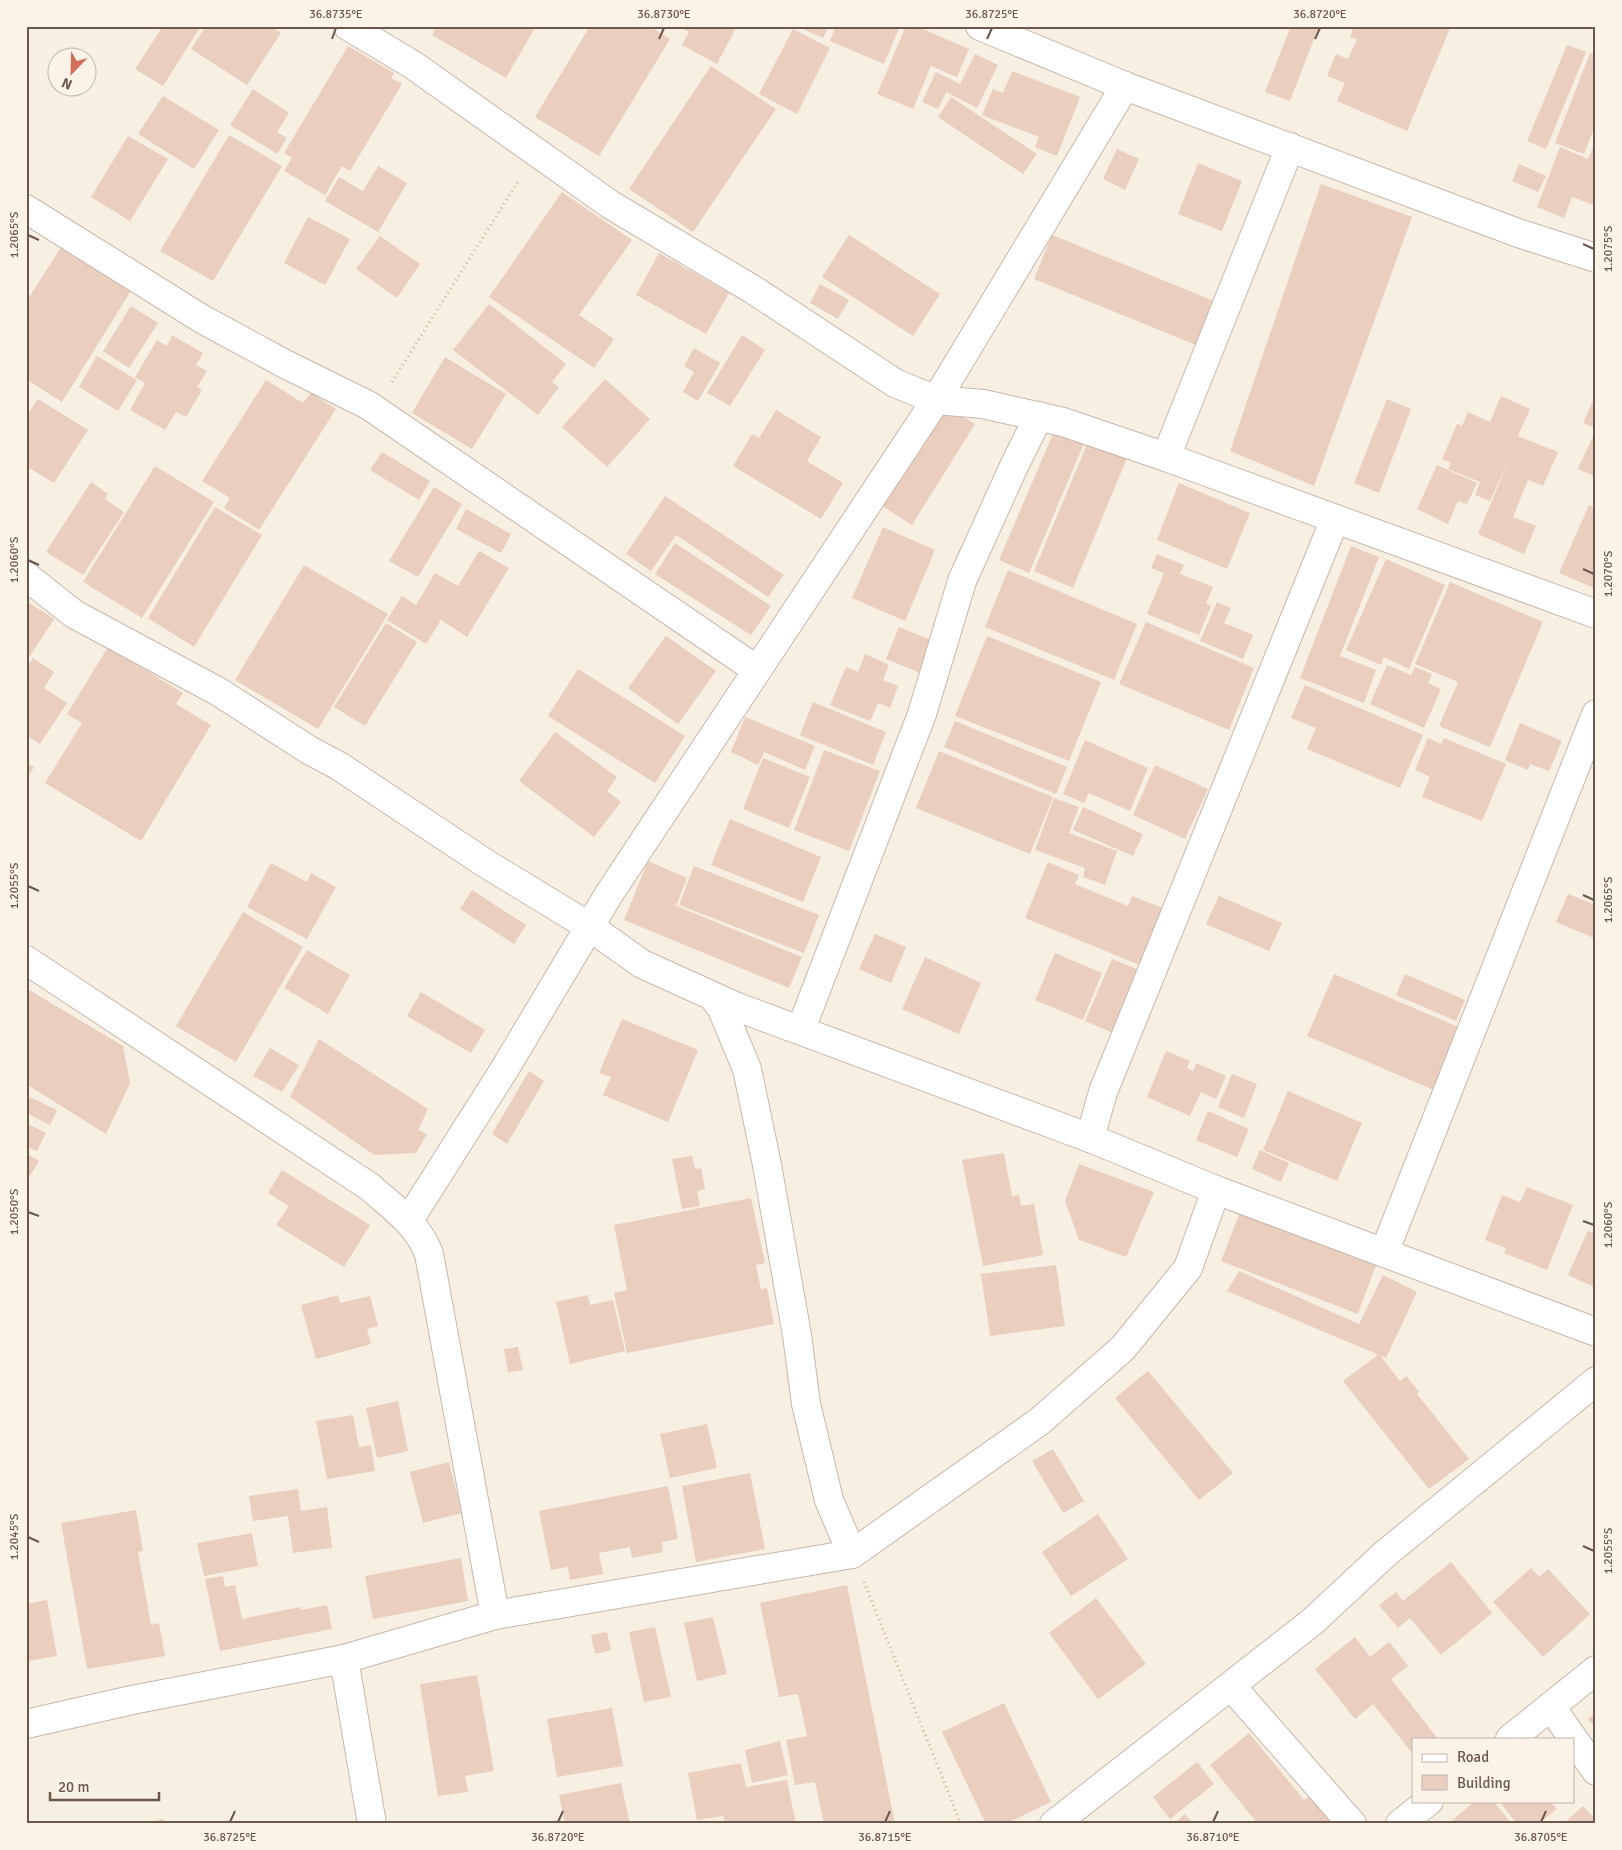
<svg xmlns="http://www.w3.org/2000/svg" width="1622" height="1850" font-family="Signika,sans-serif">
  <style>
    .building { fill: #eacebe }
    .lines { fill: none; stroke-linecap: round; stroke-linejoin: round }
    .street-casing { stroke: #c7b7ac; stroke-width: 30 }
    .path { stroke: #ceb1a2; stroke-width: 3; stroke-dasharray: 1 4; stroke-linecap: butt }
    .street { stroke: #fff; stroke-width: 28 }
    .ticks { fill: none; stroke: #6c574d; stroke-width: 2 }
    .neatline { fill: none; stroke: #6c574d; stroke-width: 2 }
    .ticks-label { font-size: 12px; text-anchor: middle; fill: #6c574d }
  </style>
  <rect width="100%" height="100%" fill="#f8efe3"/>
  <!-- building -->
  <g class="building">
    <polygon points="163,26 201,26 163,86 135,69"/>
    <polygon points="206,26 270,26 281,33 247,85 191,49"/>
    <polygon points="437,26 536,26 506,78 432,35"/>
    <polygon points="590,26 649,26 670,39 599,156 535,117"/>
    <polygon points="678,26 737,26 717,64 682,45 689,32"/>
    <polygon points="797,26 829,26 823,38"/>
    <polygon points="836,26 900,26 884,64 830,41"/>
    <polygon points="906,26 916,26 969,49 957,77 931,66 913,109 877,94"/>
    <polygon points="1291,26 1319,26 1290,101 1265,92"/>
    <polygon points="1354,26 1451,26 1407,131 1337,101 1345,83 1327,76 1336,54 1348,59 1357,39 1350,37"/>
    <polygon points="793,29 830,48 797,114 759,94"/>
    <polygon points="1567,45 1586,52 1546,149 1527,141"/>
    <polygon points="348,46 394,73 391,78 402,84 350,171 342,166 325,195 284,171 292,158 284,153"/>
    <polygon points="1590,53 1596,55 1596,124 1584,154 1555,143"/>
    <polygon points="975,54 998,65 977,108 946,92 938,109 922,102 936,72 960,84"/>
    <polygon points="711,66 776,109 693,232 629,189"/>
    <polygon points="1012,71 1080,97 1057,156 1035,147 1039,137 982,115 993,89 1003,93"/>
    <polygon points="253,89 289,113 277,132 287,138 277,154 230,125"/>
    <polygon points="163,96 219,130 194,169 138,134"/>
    <polygon points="951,97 1037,154 1023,174 938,117"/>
    <polygon points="229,135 282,166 213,281 160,251"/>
    <polygon points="128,136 168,159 130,221 91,197"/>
    <polygon points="1596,141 1596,206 1572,197 1564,218 1537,207 1560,147 1588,159"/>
    <polygon points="1117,149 1139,159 1125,190 1103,179"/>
    <polygon points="1198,163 1242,181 1222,231 1178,214"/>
    <polygon points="1519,164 1546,176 1538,192 1512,181"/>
    <polygon points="378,166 407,183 378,232 325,201 339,177 363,191"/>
    <polygon points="1321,184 1412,217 1314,486 1230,451"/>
    <polygon points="562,192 632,240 579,315 614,339 594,368 489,297"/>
    <polygon points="308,217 350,239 325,285 284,263"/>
    <polygon points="849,235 940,294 913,336 822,277"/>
    <polygon points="1052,235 1219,303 1201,347 1034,279"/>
    <polygon points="380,236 420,264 397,298 356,269"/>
    <polygon points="62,246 132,289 62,402 26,379 26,302"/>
    <polygon points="659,253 729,293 706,334 636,295"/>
    <polygon points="820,284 849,300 838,319 810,303"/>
    <polygon points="489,304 566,364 552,382 559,387 538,415 453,350"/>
    <polygon points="131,306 158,323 129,368 103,351"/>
    <polygon points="172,335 203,353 196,365 207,371 197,387 202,390 186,417 176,412 165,430 130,410 145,383 135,377 157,340 167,346"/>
    <polygon points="742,335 765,350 730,406 707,393"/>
    <polygon points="694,348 720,363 698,401 683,392 694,372 684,366"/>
    <polygon points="97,356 137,380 118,411 79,387"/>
    <polygon points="445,357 506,394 472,449 412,413"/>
    <polygon points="605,379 650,419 607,467 562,427"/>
    <polygon points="266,380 303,403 311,393 336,409 259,530 224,508 230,498 202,481"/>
    <polygon points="1596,394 1596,428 1583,423"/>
    <polygon points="1501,396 1530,409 1518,436 1558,452 1543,486 1528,480 1513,517 1536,526 1524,554 1478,534 1511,455 1490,501 1475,495 1480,482 1448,469 1451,463 1442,459 1457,424 1462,426 1468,412 1490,422"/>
    <polygon points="38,399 88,430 54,483 26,466 26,417"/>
    <polygon points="1387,399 1411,409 1379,493 1354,483"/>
    <polygon points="945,405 975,424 912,525 882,506"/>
    <polygon points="776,410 821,437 807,461 843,483 821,519 733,466 752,434 759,438"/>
    <polygon points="1055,429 1085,441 1029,573 999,560"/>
    <polygon points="1594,434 1596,435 1596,477 1578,469"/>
    <polygon points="1088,442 1127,458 1073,588 1034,571"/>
    <polygon points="382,452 430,481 419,500 370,470"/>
    <polygon points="1437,465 1477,483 1467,504 1458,501 1448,524 1417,509"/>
    <polygon points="155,466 214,502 142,618 83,582"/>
    <polygon points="91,482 108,494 105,499 124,512 83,575 46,552"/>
    <polygon points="1179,483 1250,513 1227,569 1157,540"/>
    <polygon points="434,487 462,504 418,577 389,561"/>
    <polygon points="665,496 784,575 768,597 676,535 651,571 626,554"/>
    <polygon points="1589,505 1596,508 1596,589 1559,573"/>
    <polygon points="215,507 262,535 194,647 148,618"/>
    <polygon points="466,509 511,534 501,553 456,529"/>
    <polygon points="883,527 935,550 905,621 852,598"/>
    <polygon points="675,543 771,606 751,635 655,574"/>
    <polygon points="1351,546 1379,557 1340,656 1376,670 1364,703 1300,678"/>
    <polygon points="479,551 509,568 467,637 441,620 426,644 387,620 402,596 416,605 435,573 458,586"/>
    <polygon points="1157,554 1184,565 1180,574 1213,587 1206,603 1211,606 1199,635 1147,614 1164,573 1151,568"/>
    <polygon points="1386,559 1445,585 1409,669 1384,657 1381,665 1346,650"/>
    <polygon points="304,565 388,614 318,729 235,680"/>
    <polygon points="1008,570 1137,624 1114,680 985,627"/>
    <polygon points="1450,582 1543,622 1490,747 1439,726 1458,682 1415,664"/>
    <polygon points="26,601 54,619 26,662"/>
    <polygon points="1217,602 1231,608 1224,623 1253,635 1243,659 1200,641"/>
    <polygon points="1146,622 1254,668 1229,730 1119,684"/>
    <polygon points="386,623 417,642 365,726 334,707"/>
    <polygon points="899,627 936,642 923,674 886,659"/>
    <polygon points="666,636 716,671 678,724 628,688"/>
    <polygon points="987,636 1101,682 1069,761 955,716"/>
    <polygon points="108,647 183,693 176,704 211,725 141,841 45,783 82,723 67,714"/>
    <polygon points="865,654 889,665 883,680 898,686 890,708 878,703 870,721 830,705 846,667 858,672"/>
    <polygon points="33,658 54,672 44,688 67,703 40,744 26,735 26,668"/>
    <polygon points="1387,665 1411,675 1415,667 1432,674 1428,683 1441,689 1424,728 1370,704"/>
    <polygon points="578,669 685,736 655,783 548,716"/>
    <polygon points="1305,685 1423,735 1400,788 1307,749 1316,728 1291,718"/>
    <polygon points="813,702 886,732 873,765 800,735"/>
    <polygon points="745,717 815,746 805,770 764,752 758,765 731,752"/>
    <polygon points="955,721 1067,767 1056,794 944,747"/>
    <polygon points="1520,723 1562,741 1549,771 1530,764 1528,770 1505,760"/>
    <polygon points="555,732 617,777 607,791 621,802 594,837 519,781"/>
    <polygon points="1428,738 1441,744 1444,738 1506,764 1482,821 1422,797 1430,777 1415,770"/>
    <polygon points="1085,740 1148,768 1130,811 1089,793 1084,803 1063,794"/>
    <polygon points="824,750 880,771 849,851 794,830"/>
    <polygon points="939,751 1053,797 1030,854 916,808"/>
    <polygon points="763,758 810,777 789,828 743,809"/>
    <polygon points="26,763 34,767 26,780"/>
    <polygon points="1155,765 1208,789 1185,839 1133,815"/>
    <polygon points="1054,798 1079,807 1069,833 1117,851 1105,885 1083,877 1085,868 1035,850"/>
    <polygon points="1083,807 1143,834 1133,856 1073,830"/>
    <polygon points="730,819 821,857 803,902 711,865"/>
    <polygon points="648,861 687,878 676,906 802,957 789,988 624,920"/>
    <polygon points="1048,862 1079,875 1075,884 1128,906 1132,896 1170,911 1147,968 1025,918"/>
    <polygon points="271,863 307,882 311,873 336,887 307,939 247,907"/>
    <polygon points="694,866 819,915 804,953 679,905"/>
    <polygon points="472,890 526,925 514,944 460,909"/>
    <polygon points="1568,894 1596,905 1596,939 1556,922"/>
    <polygon points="1219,896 1282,923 1269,951 1206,924"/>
    <polygon points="243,912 303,947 236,1062 176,1026"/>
    <polygon points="875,934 906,947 891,983 859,969"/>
    <polygon points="307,950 350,975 328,1014 284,988"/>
    <polygon points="1055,953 1102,973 1083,1020 1035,1000"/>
    <polygon points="925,957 981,983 959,1034 902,1009"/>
    <polygon points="1112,959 1146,973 1120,1036 1085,1021"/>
    <polygon points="1334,974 1463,1029 1436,1091 1307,1036"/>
    <polygon points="1405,974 1465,1000 1456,1021 1396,995"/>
    <polygon points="26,988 123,1046 130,1083 106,1134 26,1084"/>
    <polygon points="421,992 485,1030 471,1053 407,1016"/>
    <polygon points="622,1019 698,1050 668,1122 603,1095 611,1077 599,1073"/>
    <polygon points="319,1039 428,1109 418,1130 427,1134 416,1153 374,1155 290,1097"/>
    <polygon points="270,1048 299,1065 282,1092 253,1076"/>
    <polygon points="1166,1051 1190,1061 1187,1068 1193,1071 1196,1063 1226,1076 1216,1099 1201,1092 1190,1116 1147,1097"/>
    <polygon points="529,1071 544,1081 507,1144 492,1134"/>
    <polygon points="1232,1074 1257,1084 1244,1118 1218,1107"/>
    <polygon points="1288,1091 1362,1123 1337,1181 1263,1150"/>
    <polygon points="30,1097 57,1110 50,1125 26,1113 26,1106"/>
    <polygon points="1208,1111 1249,1129 1237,1157 1196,1140"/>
    <polygon points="26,1123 46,1133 37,1151 26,1146"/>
    <polygon points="1260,1150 1289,1163 1281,1182 1252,1169"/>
    <polygon points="26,1153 39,1161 26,1182"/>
    <polygon points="1004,1153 1012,1196 1019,1195 1021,1206 1034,1204 1043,1255 983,1266 962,1160"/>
    <polygon points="692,1156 695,1169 701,1168 705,1189 697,1191 700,1206 682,1209 672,1159"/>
    <polygon points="1079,1164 1154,1192 1126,1257 1079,1240 1065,1201"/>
    <polygon points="282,1170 370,1225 344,1267 276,1225 289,1206 268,1193"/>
    <polygon points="1527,1187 1573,1205 1547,1270 1504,1253 1506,1248 1485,1240 1502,1195 1520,1202"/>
    <polygon points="751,1198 765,1263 756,1265 761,1289 767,1288 774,1324 627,1353 614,1293 627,1290 614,1225"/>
    <polygon points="1240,1212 1376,1265 1358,1314 1221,1261"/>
    <polygon points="1588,1231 1596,1234 1596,1288 1568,1275"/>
    <polygon points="1056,1265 1065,1326 990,1336 981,1274"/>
    <polygon points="1239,1271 1359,1324 1383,1275 1417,1292 1386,1358 1227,1291"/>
    <polygon points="338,1295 340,1303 370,1296 378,1326 367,1329 371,1344 316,1359 301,1305"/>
    <polygon points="588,1295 590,1305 613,1300 625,1351 570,1364 556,1302"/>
    <polygon points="518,1347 523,1370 508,1372 504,1349"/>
    <polygon points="1379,1354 1400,1381 1406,1376 1419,1392 1417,1394 1469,1459 1429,1489 1343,1381"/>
    <polygon points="1148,1371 1233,1473 1199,1500 1115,1398"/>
    <polygon points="398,1401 408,1451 377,1458 366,1408"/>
    <polygon points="353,1415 359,1447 371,1445 375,1471 327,1479 316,1421"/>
    <polygon points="707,1424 717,1468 670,1478 660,1434"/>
    <polygon points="1053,1449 1084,1501 1063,1513 1032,1461"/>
    <polygon points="449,1462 462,1513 423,1523 410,1472"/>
    <polygon points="750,1473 765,1549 696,1562 682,1486"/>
    <polygon points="668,1486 678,1539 662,1542 663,1552 632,1558 630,1547 599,1553 603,1574 570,1580 568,1567 551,1570 539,1511"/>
    <polygon points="298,1489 301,1511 327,1507 332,1548 293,1553 288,1516 253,1521 249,1496"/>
    <polygon points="136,1510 143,1551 138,1552 151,1625 159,1623 165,1656 87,1669 61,1523"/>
    <polygon points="1098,1514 1128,1559 1071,1596 1042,1552"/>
    <polygon points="252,1533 258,1566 204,1576 197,1543"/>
    <polygon points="461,1558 468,1601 373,1619 365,1576"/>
    <polygon points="1451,1562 1492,1613 1441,1655 1410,1618 1398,1628 1379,1605 1396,1592 1403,1601"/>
    <polygon points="1531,1568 1539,1577 1548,1569 1590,1614 1543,1657 1493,1602"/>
    <polygon points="223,1576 225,1587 235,1585 242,1619 300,1607 301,1610 327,1605 332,1629 220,1651 205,1579"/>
    <polygon points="847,1585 895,1824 824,1824 815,1782 795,1785 786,1740 807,1736 798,1694 779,1697 760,1603"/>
    <polygon points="1096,1598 1146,1664 1098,1699 1049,1633"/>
    <polygon points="47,1600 57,1656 28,1661 26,1604"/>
    <polygon points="713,1617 727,1674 697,1681 684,1623"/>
    <polygon points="655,1627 671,1697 644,1702 629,1632"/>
    <polygon points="607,1632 611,1650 595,1654 591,1635"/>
    <polygon points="1355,1637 1370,1657 1389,1642 1408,1666 1391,1679 1438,1739 1413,1739 1413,1754 1373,1704 1355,1719 1315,1669"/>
    <polygon points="477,1675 494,1771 465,1776 468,1792 438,1796 420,1684"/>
    <polygon points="1004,1703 1051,1802 1005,1824 986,1824 942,1732"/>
    <polygon points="612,1708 623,1766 557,1777 547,1719"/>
    <polygon points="1596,1712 1596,1728 1588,1719"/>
    <polygon points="1249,1733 1304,1800 1315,1792 1340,1824 1258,1824 1210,1765"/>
    <polygon points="780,1741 788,1775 752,1783 745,1750"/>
    <polygon points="1197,1762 1214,1784 1170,1819 1153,1797"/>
    <polygon points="741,1763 746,1787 787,1780 796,1824 725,1824 723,1816 697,1820 688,1773"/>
    <polygon points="621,1783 630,1824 565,1824 559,1795"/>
    <polygon points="1475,1801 1493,1801 1512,1824 1448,1824"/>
    <polygon points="1499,1801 1550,1801 1557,1809 1541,1822 1543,1824 1517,1824"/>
    <polygon points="1583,1806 1596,1820 1596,1824 1563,1824"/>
    <polygon points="1185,1814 1193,1824 1173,1824"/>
    <polygon points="163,1819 164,1824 149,1824 148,1823"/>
  </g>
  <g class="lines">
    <!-- street casing -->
    <g class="street-casing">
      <g id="street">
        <polyline points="348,26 413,65 611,205 752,289 895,383 936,400 983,404 1063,422 1166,457 1596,614"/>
        <polyline points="980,26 1125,86 1518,233 1596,258"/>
        <polyline points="26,209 202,319 285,364 368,405 757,670"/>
        <polyline points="1166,457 1290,147"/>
        <polyline points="26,576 74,614 219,692 309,750 339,766 485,863 590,927 642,964 737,1007 1090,1138 1216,1190 1596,1332"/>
        <path d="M26,960L370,1187C393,1208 418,1224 429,1254L495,1615"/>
        <polyline points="714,998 722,1009 747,1069 767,1165 797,1335 806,1404 829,1500 852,1554"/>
        <polyline points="801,1029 922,714 962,581 1014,466 1039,416"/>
        <polyline points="1090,1138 1103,1092 1335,519"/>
        <polyline points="409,1220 504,1070 609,894 936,400 1125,86"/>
        <polyline points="1384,1253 1596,714"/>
        <polyline points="344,1659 372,1824"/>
        <polyline points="1231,1686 1352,1824"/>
        <polyline points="1551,1707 1596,1771"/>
        <polyline points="26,1724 132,1700 344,1659 495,1615 852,1554 1040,1421 1123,1348 1188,1268 1216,1190"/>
        <polyline points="1510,1739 1596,1670"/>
        <polyline points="1054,1824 1312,1622 1385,1554 1596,1381"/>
        <polyline points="1400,1824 1429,1801"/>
      </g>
    </g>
    <!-- path -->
    <g class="path">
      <polyline points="392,382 519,180"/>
      <polyline points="864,1582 961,1824"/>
    </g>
    <!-- street -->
    <use href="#street" class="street"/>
  </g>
  <!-- ticks -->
  <path class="ticks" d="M332,39L336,28M659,39L664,28M987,39L992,28M1315,39L1320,28M28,235L39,240M1583,244L1594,249M28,560L39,565M1583,569L1594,574M28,886L39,891M1583,895L1594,900M28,1212L39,1216M1583,1221L1594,1225M28,1537L39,1542M1583,1546L1594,1551M230,1822L235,1811M558,1822L563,1811M885,1822L890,1811M1213,1822L1218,1811M1541,1822L1546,1811"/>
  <!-- border -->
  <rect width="1622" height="1850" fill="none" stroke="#fcf3e8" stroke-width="55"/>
  <!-- legend -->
  <rect x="1412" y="1738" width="162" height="65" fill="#fcf3e8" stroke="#c2b5aa"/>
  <rect x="1422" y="1754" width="25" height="8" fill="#ffffff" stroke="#c2b5aa"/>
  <text x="1457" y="1762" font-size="15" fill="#6c574d">Road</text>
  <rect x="1422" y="1775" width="25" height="15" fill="#eacebe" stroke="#c2b5aa"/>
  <text x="1457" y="1788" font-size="15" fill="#6c574d">Building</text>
  <!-- north arrow -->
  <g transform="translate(72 72) rotate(203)"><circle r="24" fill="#fcf3e8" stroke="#c2b5aa"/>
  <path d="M0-4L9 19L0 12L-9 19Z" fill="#d16f58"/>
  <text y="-8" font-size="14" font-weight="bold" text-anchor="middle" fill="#6c574d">N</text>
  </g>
  <!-- scale -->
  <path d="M50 1792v8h109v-8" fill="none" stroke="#6c574d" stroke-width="2.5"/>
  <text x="58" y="1792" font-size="15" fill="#6c574d" stroke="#fcf3e8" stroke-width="4" paint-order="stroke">20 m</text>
  <rect x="28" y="28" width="1566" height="1794" class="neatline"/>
  <g class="ticks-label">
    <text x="336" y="18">36.8735°E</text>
    <text x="664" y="18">36.8730°E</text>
    <text x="992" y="18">36.8725°E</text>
    <text x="1320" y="18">36.8720°E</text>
    <text transform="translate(14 235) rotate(-90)" y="4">1.2065°S</text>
    <text transform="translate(1608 249) rotate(-90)" y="4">1.2075°S</text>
    <text transform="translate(14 560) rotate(-90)" y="4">1.2060°S</text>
    <text transform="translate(1608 574) rotate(-90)" y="4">1.2070°S</text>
    <text transform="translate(14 886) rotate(-90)" y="4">1.2055°S</text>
    <text transform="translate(1608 900) rotate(-90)" y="4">1.2065°S</text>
    <text transform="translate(14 1212) rotate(-90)" y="4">1.2050°S</text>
    <text transform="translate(1608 1225) rotate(-90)" y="4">1.2060°S</text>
    <text transform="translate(14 1537) rotate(-90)" y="4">1.2045°S</text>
    <text transform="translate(1608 1551) rotate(-90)" y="4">1.2055°S</text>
    <text x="230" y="1841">36.8725°E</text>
    <text x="558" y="1841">36.8720°E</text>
    <text x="885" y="1841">36.8715°E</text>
    <text x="1213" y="1841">36.8710°E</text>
    <text x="1541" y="1841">36.8705°E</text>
  </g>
</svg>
